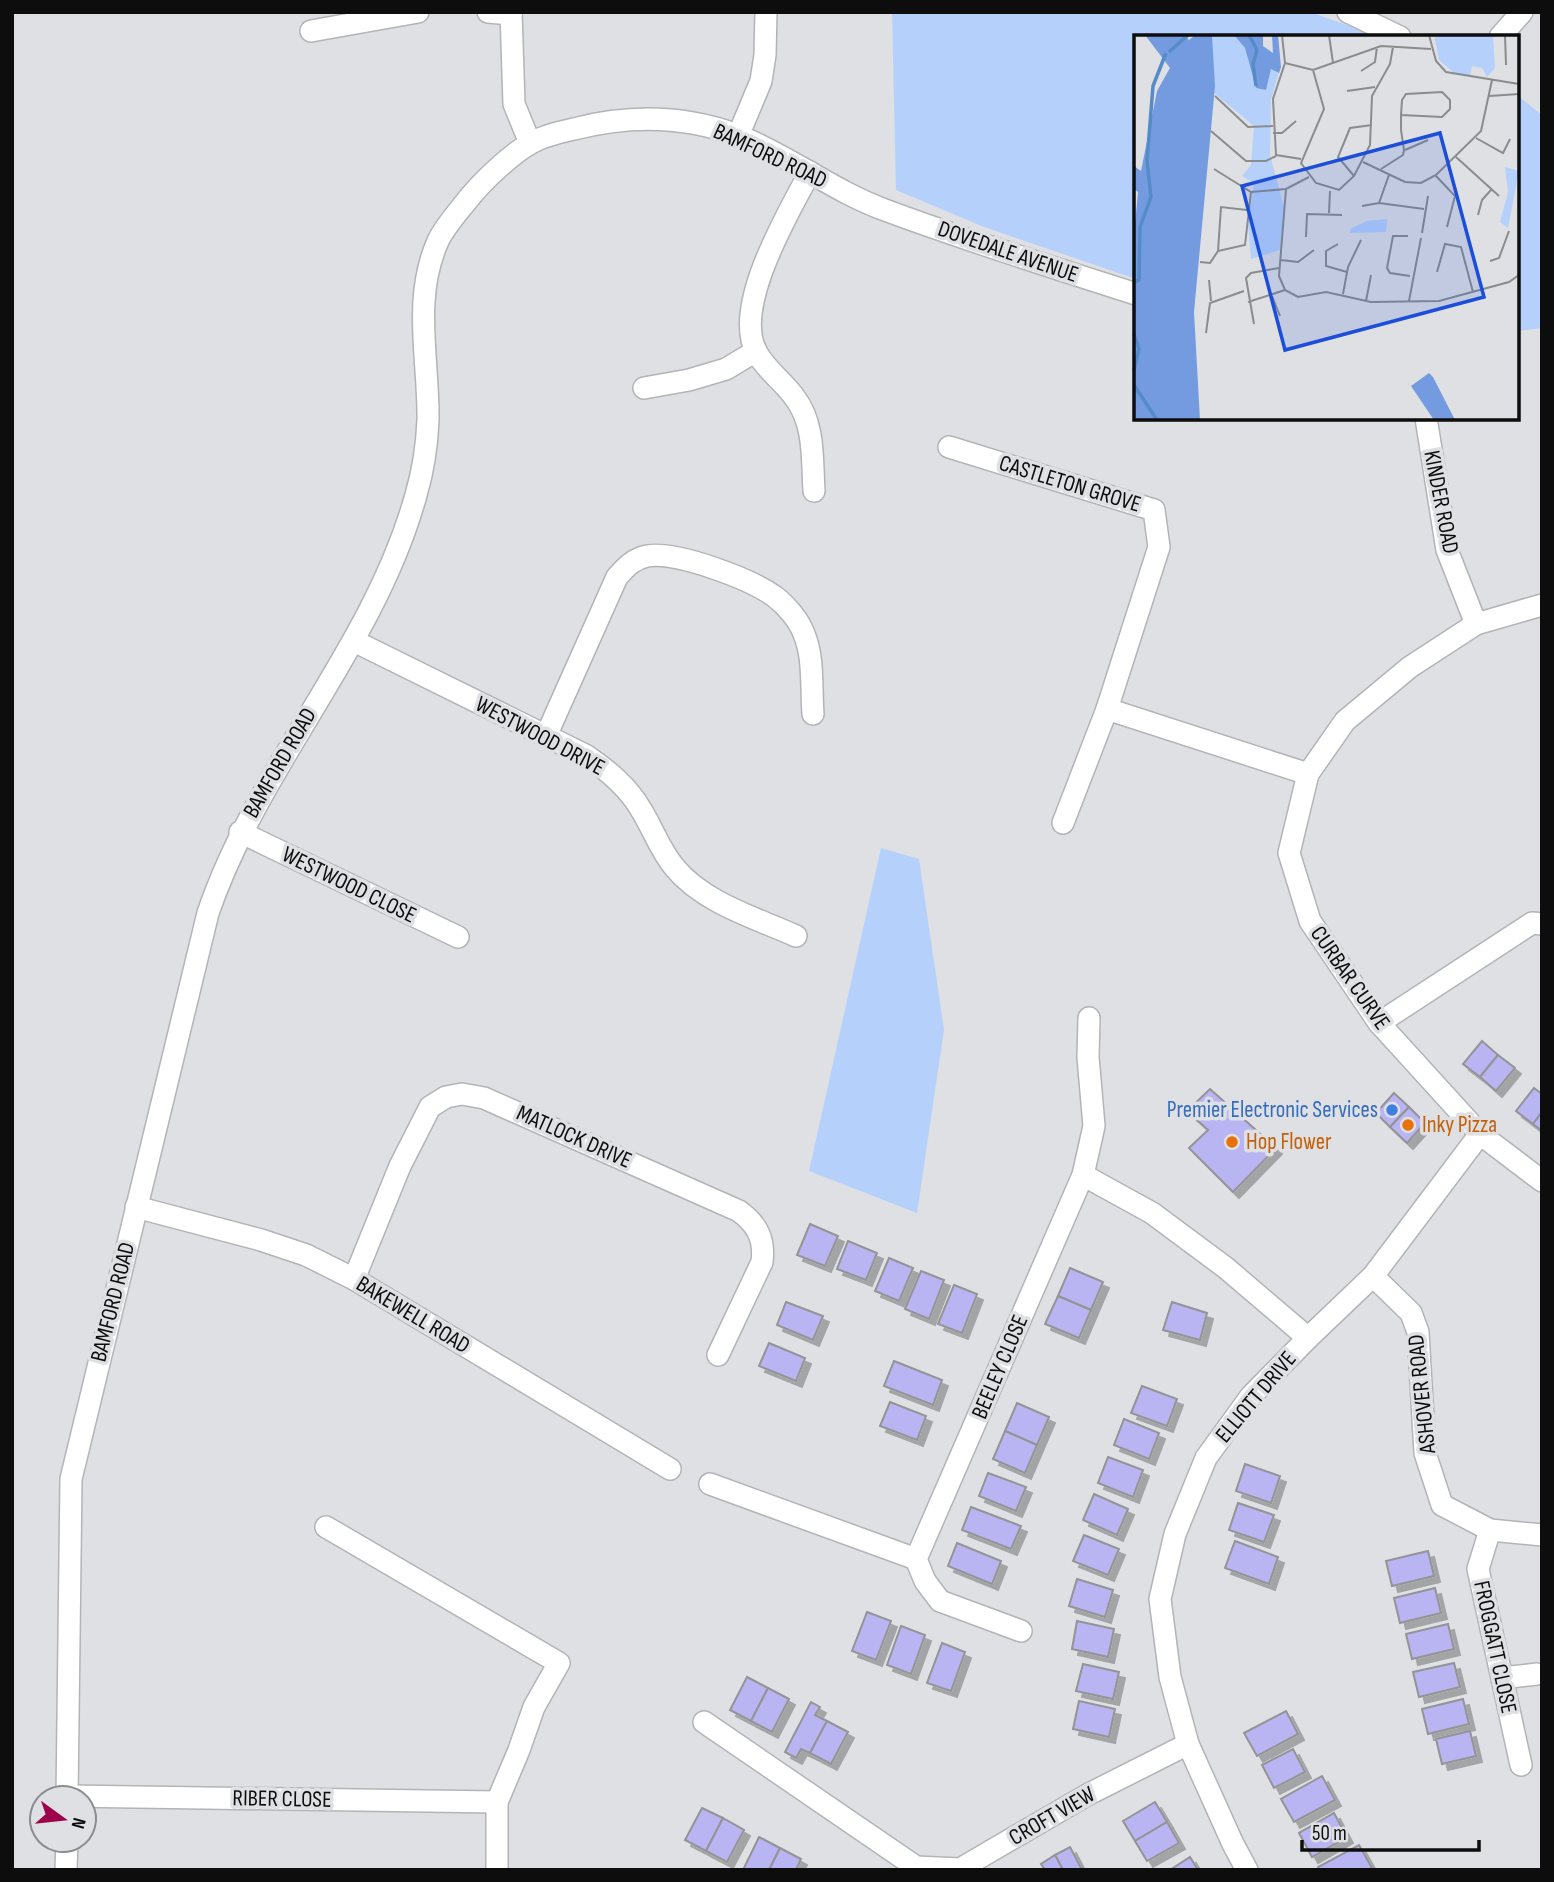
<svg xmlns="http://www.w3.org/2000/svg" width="1554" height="1882" font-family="'Sofia Sans Condensed',sans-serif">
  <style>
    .green { fill: #b6d0fc }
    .building { fill: #b9b4f2; stroke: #949396; stroke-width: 2; filter: url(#shadow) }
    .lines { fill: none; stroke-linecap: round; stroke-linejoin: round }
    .minor-casing { stroke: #b3b4b7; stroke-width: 24 }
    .minor { stroke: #fff; stroke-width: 21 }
    .shop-dot { fill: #3f7fe0; stroke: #dee0e3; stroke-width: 2.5 }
    .food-dot { fill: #e8710a; stroke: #dee0e3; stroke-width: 2.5 }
    .labels { text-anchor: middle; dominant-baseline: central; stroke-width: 7; stroke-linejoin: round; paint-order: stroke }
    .street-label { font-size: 23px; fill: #0d0d0e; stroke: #dee0e3 }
    .shop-label { font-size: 23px; fill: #366cbe; stroke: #dee0e3; text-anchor: end }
    .food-label { font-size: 23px; fill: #c56008; stroke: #dee0e3; text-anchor: start }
    .inset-river { fill: none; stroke: #568bc9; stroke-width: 3.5 }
    .inset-road { fill: none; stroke: #8a8c8e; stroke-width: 2 }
    .view { fill: #1d4ed8; fill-opacity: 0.15; stroke: #1d4ed8; stroke-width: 3.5 }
    .inset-edge { fill: none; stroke: #0d0d0e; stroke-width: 3.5 }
  </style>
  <defs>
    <filter id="shadow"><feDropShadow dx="6" dy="6" stdDeviation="0" flood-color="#0004"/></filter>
  </defs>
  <rect width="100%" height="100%" fill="#dee0e3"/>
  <!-- green -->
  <g class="green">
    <polygon points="892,12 1310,12 1381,37 1136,37 1136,279 984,227 896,190"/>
    <polygon points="1517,95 1542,115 1542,328 1517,331"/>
    <polygon points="881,848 919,859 944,1030 917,1213 809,1171"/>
  </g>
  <!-- building -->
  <g class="building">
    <polygon points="1482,1041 1498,1055 1480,1077 1463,1064"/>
    <polygon points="1498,1055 1515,1068 1496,1091 1480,1077"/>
    <polygon points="1534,1088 1542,1094 1542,1112 1533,1124 1516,1111"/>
    <polygon points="1210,1089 1276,1148 1233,1192 1189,1148 1208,1130 1187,1111"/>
    <polygon points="1394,1093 1409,1107 1390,1127 1376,1113"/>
    <polygon points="1409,1107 1425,1123 1407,1143 1390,1127"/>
    <polygon points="1542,1112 1542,1131 1533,1124"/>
    <polygon points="810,1224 838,1236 825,1266 797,1255"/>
    <polygon points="848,1241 877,1253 866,1280 837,1269"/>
    <polygon points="889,1258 913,1268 899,1301 875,1291"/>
    <polygon points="1070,1268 1103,1282 1091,1310 1058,1296"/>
    <polygon points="921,1271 944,1280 929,1319 905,1309"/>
    <polygon points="954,1285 977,1294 962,1333 938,1324"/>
    <polygon points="1058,1296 1091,1310 1079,1338 1045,1324"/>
    <polygon points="786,1302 823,1316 813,1340 777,1325"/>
    <polygon points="1172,1302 1207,1313 1200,1340 1163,1330"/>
    <polygon points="769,1343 805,1358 796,1381 759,1366"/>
    <polygon points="894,1361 942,1380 933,1405 884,1386"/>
    <polygon points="1142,1386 1177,1399 1167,1426 1131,1413"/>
    <polygon points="890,1402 926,1416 917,1440 880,1426"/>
    <polygon points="1017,1403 1049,1417 1037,1445 1005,1431"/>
    <polygon points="1124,1419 1159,1433 1149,1459 1114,1445"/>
    <polygon points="1005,1431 1037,1445 1025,1473 993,1459"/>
    <polygon points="1108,1457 1143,1470 1133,1497 1098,1483"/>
    <polygon points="1245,1464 1280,1476 1271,1503 1236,1491"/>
    <polygon points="988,1473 1026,1487 1016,1511 979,1496"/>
    <polygon points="1094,1494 1128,1509 1117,1535 1083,1520"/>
    <polygon points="1238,1503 1274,1515 1264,1542 1229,1530"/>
    <polygon points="971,1507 1021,1526 1011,1549 962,1530"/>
    <polygon points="1084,1535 1119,1549 1108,1575 1073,1561"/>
    <polygon points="1235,1541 1278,1557 1269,1584 1225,1568"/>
    <polygon points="957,1543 1001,1561 992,1584 948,1566"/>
    <polygon points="1428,1551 1434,1576 1392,1586 1386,1561"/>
    <polygon points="1077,1579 1113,1590 1105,1617 1069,1606"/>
    <polygon points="1435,1588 1441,1613 1400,1623 1394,1598"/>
    <polygon points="867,1612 891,1621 876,1660 852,1651"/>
    <polygon points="1077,1621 1114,1629 1108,1657 1072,1649"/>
    <polygon points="1448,1624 1454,1649 1412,1659 1406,1634"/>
    <polygon points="901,1626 925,1635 911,1674 887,1665"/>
    <polygon points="942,1643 965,1652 951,1691 927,1683"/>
    <polygon points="1454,1663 1460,1687 1419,1697 1413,1672"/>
    <polygon points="1083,1664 1119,1672 1113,1699 1076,1691"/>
    <polygon points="747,1677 768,1688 751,1721 730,1710"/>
    <polygon points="768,1688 789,1699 772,1732 751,1721"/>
    <polygon points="1463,1699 1469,1724 1428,1734 1422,1709"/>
    <polygon points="1079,1701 1115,1709 1109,1737 1073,1729"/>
    <polygon points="811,1702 820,1707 815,1715 827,1721 810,1753 801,1749 796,1758 785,1752"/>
    <polygon points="1286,1711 1298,1734 1257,1756 1244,1733"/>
    <polygon points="827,1721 848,1732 831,1764 810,1753"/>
    <polygon points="1470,1731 1476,1756 1442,1764 1436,1739"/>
    <polygon points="1293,1749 1305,1772 1274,1788 1262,1765"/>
    <polygon points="1322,1776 1335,1800 1294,1822 1281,1799"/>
    <polygon points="1155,1802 1167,1822 1135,1841 1123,1821"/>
    <polygon points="702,1808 723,1818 706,1851 685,1840"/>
    <polygon points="1334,1813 1347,1837 1312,1857 1299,1833"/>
    <polygon points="723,1818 744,1830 727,1862 706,1851"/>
    <polygon points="1167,1822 1179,1843 1147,1861 1135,1841"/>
    <polygon points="759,1837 780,1848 769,1870 743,1870"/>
    <polygon points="1359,1845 1372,1868 1368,1870 1320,1870 1318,1867"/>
    <polygon points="1070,1847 1082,1870 1063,1870 1055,1855"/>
    <polygon points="780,1848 801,1859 796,1870 769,1870"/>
    <polygon points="1055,1855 1063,1870 1045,1870 1041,1864"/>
    <polygon points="1190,1857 1198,1870 1170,1870"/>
  </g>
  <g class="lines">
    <!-- minor casing -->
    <g class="minor-casing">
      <g id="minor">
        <polyline points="488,12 511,14"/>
        <polyline points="511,12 514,104 530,143"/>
        <polyline points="1348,12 1400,37"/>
        <polyline points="311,31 418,12"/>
        <polyline points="1500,37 1522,12"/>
        <polyline points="738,136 761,81 765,55 766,12"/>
        <path d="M810,172C789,212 731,308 757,353C766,370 784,382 795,398C815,424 812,460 814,491"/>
        <polyline points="644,388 689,380 726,369 756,351"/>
        <polyline points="1426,418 1447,550 1476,624"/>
        <polyline points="949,447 1154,510 1159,547 1107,709 1063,823"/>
        <polyline points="1542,605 1476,624 1410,667 1345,721 1308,774 1289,853 1310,921 1379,1023 1480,1134 1542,1181"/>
        <path d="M354,641L587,756C607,770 627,786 640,808C653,828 659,849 675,868C704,903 756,918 796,936"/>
        <polyline points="1107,709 1308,774"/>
        <path d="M546,736L617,577C626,567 633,559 647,556C677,551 750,579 774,596C786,605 799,620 804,634C814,657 811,689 813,714"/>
        <polyline points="240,832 458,937"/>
        <polyline points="1379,1023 1532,923 1542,924"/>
        <polyline points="1083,1175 1152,1213 1226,1268 1308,1338"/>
        <polyline points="136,1207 261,1240 306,1255 354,1279 670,1469"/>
        <polyline points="1373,1276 1411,1313 1418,1332 1425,1453 1442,1505 1490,1530 1542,1535"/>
        <path d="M354,1279L400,1166L430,1107L446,1097L462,1094L484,1098L739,1211C757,1224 765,1239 762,1262L718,1355"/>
        <polyline points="710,1484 916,1559"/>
        <polyline points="1490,1530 1478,1569 1521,1765"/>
        <polyline points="1021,1631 940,1601 925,1581 916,1559 1083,1175 1094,1126 1088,1057 1089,1018"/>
        <polyline points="1502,1678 1537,1674"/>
        <polyline points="704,1722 916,1867 960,1869 1087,1795 1188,1744"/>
        <polyline points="67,1796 497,1802 519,1750 534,1707 559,1663 326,1527"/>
        <path d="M67,1798L71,1479L208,913C259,764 374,647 416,495C423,471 427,445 428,420C429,360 412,299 438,241C445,226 459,211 469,198C483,181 511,154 531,143C543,136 560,132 574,129C628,115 683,115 737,135C788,155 833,191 885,210C968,241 1052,267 1136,294"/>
        <polyline points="497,1802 497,1870"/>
        <polyline points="66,1870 67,1840"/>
        <polyline points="1247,1870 1233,1844 1188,1744 1170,1677 1160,1599 1175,1534 1206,1458 1251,1396 1308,1338 1373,1276 1480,1134"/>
      </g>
    </g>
    <!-- minor -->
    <use href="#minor" class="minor"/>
  </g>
  <!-- markers -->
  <circle class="shop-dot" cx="1392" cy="1110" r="7"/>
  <g class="food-dot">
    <circle cx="1408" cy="1125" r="7"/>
    <circle cx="1232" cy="1142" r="7"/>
  </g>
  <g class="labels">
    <!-- street labels -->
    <g class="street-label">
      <text transform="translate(770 156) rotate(25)">BAMFORD ROAD</text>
      <text transform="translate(1008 252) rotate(19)">DOVEDALE AVENUE</text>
      <text transform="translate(1070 484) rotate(17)">CASTLETON GROVE</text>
      <text transform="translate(1441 502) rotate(79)">KINDER ROAD</text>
      <text transform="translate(540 736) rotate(28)">WESTWOOD DRIVE</text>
      <text transform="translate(280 763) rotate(-60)">BAMFORD ROAD</text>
      <text transform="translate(349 885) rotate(26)">WESTWOOD CLOSE</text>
      <text transform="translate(1350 978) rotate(55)">CURBAR CURVE</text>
      <text transform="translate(574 1137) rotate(24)">MATLOCK DRIVE</text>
      <text transform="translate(113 1302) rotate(-76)">BAMFORD ROAD</text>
      <text transform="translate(413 1315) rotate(31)">BAKEWELL ROAD</text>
      <text transform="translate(1000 1367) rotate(-67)">BEELEY CLOSE</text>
      <text transform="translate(1422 1394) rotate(-96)">ASHOVER ROAD</text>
      <text transform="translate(1256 1397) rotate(-50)">ELLIOTT DRIVE</text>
      <text transform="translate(1495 1647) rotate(78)">FROGGATT CLOSE</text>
      <text transform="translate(282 1799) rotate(1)">RIBER CLOSE</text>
      <text transform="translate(1052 1816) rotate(-30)">CROFT VIEW</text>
    </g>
    <!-- shop labels -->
    <g class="shop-label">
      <text x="1378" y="1110">Premier Electronic Services</text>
    </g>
    <!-- food labels -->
    <g class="food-label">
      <text x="1422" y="1125">Inky Pizza</text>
      <text x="1246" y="1142">Hop Flower</text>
    </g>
  </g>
  <!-- overview -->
  <g transform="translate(1134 35)">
    <rect width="385" height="385" fill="#dee0e3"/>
    <path d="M78,0H100L111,13L119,43L132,54L137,33L145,38L137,64L136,120L150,172L146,215L117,224L114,188L120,148L108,141L117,130L120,91L80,58ZM300,0H359L361,33L353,42L348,33L338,31L336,41L320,38L305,25ZM371,132L385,136L374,193L366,187L374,157ZM253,184L252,197L216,198V194L233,186Z" fill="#b6d0fc"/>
    <path d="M11,0H51L55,5L61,0H78L81,51L60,277L66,385H0V200L4,157L0,154V131L7,136L23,56L36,33ZM100,0H129V11L139,18L138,0H144L147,32L145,38L137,34L132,55L122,53L111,13ZM295,338L299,342L321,385H300L277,351Z" fill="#749be0"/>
    <path class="inset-river" d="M115,0L123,15L119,29L122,51M35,17L54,0M0,247L5,245L6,192L17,162L13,126L19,51L32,18M0,299L5,314L0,335M0,350L23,385"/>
    <path class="inset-road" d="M195,0L199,28M295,0L302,26L312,37L385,49M371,0L372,30M151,28L179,35L247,11L297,14M179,35L190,74L167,128L182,148L205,155L220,141L236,110L238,61L256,29L259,12M227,36L241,27L243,12M213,56L241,52M81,61L114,92L139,91M355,61L385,59M77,96L112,126H132L142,121M139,98H148L162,86M342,103L369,118L376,104M271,115L294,105M142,120L139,64L151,28L148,0M142,120L167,124M322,122L365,161M229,127L271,147L287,148L302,140L347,96L358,45M80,134L117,157L152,154L175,142M247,134L269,120L270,115L267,95V80L268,65L272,59L308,57L316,65V74L308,82L267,80M220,141L204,122L216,93L238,90M302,141L321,161L313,192M152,154L145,241L151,255L164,262L192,257L237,267L305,266L375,247L385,240M245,168L255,140M228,171L245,168L290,174M195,178L196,156M344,180L348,165L357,155M288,198L294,161M274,201H259L253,233L256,238L276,241M172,202L173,179L208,180M204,209L192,216V231L213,237M84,216L111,210L117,157M84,216L87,172L113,175M147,225L164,227L180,215M356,226L365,223L375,196M66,227L76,228L84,216M303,237L311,209L327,212L339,257M75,245L77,266M209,259L214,232L227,205M138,261L146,281M232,266L237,240M275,266L287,203M114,267L151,255M120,289L112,243L117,238L145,233M72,298L76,268L110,256"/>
    <path class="view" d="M306,98L350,262L151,315L108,151Z"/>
    <rect width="385" height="385" class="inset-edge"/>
  </g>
  <!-- border -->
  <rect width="1554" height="1882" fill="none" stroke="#0d0d0e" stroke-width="28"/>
  <!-- north arrow -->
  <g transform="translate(63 1819) rotate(105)"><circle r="33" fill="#dee0e3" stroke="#8a8c8e" stroke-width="2"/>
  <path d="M0-5L12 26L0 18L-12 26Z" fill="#9e044b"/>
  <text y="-10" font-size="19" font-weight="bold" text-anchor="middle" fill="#0d0d0e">N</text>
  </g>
  <!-- scale -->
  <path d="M1302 1840v10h177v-10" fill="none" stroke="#0d0d0e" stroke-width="3.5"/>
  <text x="1312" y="1840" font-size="21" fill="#0d0d0e" stroke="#dee0e3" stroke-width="5" paint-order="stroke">50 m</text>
</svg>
